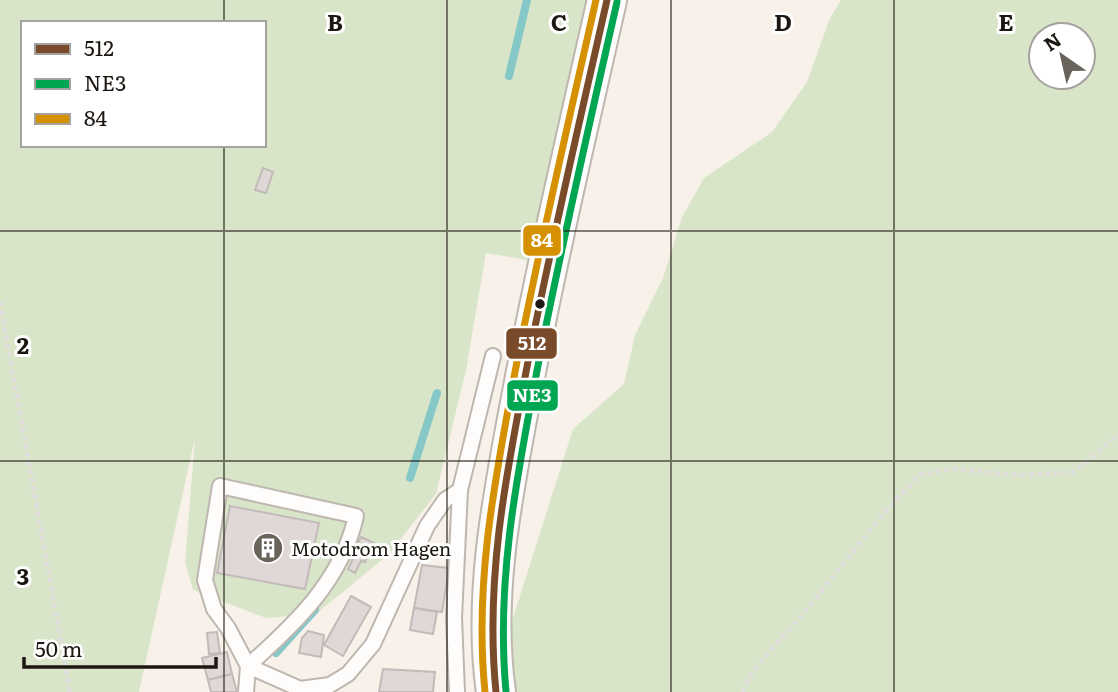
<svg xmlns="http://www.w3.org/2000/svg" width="1118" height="692" font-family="Literata,serif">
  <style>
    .green { fill: #d9e5c8; fill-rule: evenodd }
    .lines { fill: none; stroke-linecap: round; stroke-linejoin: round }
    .stream { stroke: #86c7c8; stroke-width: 8 }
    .building { fill: #e0d8d6; stroke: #c2bab8; stroke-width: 2 }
    .lane-casing { stroke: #bdb7b0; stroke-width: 18 }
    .secondary-casing { stroke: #bdb7b0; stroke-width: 42 }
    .path { stroke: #e2e0de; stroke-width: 4.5; stroke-dasharray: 5 3.5; stroke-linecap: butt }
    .lane { stroke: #fefdfc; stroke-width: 14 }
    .secondary { stroke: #fefdfc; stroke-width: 38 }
    .bus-1-casing { stroke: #fff; stroke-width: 12 }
    .bus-2-casing { stroke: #fff; stroke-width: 12 }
    .bus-3-casing { stroke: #fff; stroke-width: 12 }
    .bus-1 { stroke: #7a4b2a; stroke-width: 7 }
    .bus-2 { stroke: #00a651; stroke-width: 7 }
    .bus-3 { stroke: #d69102; stroke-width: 7 }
    .grid { fill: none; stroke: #1c1710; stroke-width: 2; stroke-opacity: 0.55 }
    .bus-dot { fill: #1c1710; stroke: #fff; stroke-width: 2.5 }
    .labels { text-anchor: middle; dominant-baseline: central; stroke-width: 6; stroke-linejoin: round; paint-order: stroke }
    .poi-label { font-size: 19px; fill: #1c1710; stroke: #fff; text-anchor: start }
    .grid-label { font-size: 23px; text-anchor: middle; font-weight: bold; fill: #1c1710; stroke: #fff; stroke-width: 6; stroke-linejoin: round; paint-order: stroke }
    .line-badge { stroke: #fff; stroke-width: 2.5 }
    .badge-label { font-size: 19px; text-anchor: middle; font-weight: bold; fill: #fff }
  </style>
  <rect width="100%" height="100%" fill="#f8f1e9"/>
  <!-- green -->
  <g class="green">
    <path d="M0,0H590L533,261L486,253L466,370L436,494L389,554L316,614L266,618L193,590L185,563L195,438L139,692H0ZM23,23H264V145H23Z"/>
    <path d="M841,0H1118V692H505L498,665L573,429L624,384L635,335L663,278L682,217L704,178L772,132L807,82L830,18ZM1041,35H1083V77H1041Z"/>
  </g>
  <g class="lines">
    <!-- stream -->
    <g class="stream">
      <polyline points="509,76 527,0"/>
      <polyline points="410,478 437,393"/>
      <polyline points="276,653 315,610"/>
    </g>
  </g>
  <!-- building -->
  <g class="building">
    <polygon points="263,168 273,172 266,193 255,190"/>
    <polygon points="230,506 319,523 305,589 217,573"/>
    <polygon points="361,537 374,543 365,562 361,561 355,573 348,569 354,557 351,556"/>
    <polygon points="422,565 449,568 442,612 414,608"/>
    <polygon points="351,596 371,607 343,656 324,645"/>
    <polygon points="414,608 437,612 433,634 410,630"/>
    <polygon points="308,631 324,635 321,657 299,653 302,638"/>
    <polygon points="217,632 220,653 209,654 207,633"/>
    <polygon points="227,652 232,674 208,680 202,658"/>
    <polygon points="383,669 435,672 433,692 379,692"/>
    <polygon points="232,674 237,692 211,692 208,680"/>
  </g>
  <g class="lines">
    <!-- lane casing -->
    <g class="lane-casing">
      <g id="lane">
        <polyline points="248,666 300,689 330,685 348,674 373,644 427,526 445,500 460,490"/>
        <path d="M246,692L248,666L228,628L214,609L205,580L220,486L356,516C342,580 295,624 248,666"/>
        <polyline points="457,692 454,618 460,490 493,356"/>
      </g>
    </g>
    <!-- secondary casing -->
    <g class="secondary-casing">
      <path id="secondary" d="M496,692C482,595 503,494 521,398C546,265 577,133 607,0"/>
    </g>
    <!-- path -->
    <g class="path">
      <polyline points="0,302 70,692"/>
      <polyline points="742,692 755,668 802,615 882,515 921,474 953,469 1018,475 1074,472 1118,435"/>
    </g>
    <!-- lane -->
    <use href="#lane" class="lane"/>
    <!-- secondary -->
    <use href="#secondary" class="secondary"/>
    <!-- bus-1 casing -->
    <g class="bus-1-casing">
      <path id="bus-1" d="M496,692C485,583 505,479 526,372C550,248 579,124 607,0"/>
    </g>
    <!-- bus-2 casing -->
    <g class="bus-2-casing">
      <path id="bus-2" d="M506,691C496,584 516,480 536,376C560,251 589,126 617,2"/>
    </g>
    <!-- bus-3 casing -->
    <g class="bus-3-casing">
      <path id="bus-3" d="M485,692C474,583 495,479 515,372C539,248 568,124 596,0"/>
    </g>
    <!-- bus-1 -->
    <use href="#bus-1" class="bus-1"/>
    <!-- bus-2 -->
    <use href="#bus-2" class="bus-2"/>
    <!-- bus-3 -->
    <use href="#bus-3" class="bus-3"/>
  </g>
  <!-- grid -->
  <path class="grid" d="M224,0V23M447,0V692M671,0V692M894,0V692M224,145V692M0,231H1118M0,461H1118"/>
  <!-- icons -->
  <defs>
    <g id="building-disc" transform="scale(1.575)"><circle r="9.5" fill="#69635c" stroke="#fff"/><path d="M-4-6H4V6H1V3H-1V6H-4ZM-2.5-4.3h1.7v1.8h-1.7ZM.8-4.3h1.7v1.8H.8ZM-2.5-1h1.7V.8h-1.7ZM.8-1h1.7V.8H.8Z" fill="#fff"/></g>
  </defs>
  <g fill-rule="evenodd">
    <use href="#building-disc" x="268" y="548"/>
  </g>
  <!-- markers -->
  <circle class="bus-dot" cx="540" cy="304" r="6"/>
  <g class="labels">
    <!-- poi labels -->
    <g class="poi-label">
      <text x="291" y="548">Motodrom Hagen</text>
    </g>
  </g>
  <g class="grid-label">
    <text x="335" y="31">B</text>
    <text x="559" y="31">C</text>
    <text x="783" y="31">D</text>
    <text x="1006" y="31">E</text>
    <text x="23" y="354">2</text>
    <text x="23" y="585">3</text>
  </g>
  <g class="line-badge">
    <rect x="522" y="224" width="40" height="33" rx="7" fill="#d69102"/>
    <rect x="505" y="327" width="53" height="33" rx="7" fill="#7a4b2a"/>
    <rect x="506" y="379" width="53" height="33" rx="7" fill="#00a651"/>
  </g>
  <g class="badge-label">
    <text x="542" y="247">84</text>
    <text x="532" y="350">512</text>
    <text x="532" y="402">NE3</text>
  </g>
  <!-- legend -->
  <rect x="21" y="21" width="245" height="126" fill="#ffffff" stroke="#a4a29f" stroke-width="2"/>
  <rect x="35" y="44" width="35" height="10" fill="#7a4b2a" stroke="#a4a29f" stroke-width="2"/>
  <text x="84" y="56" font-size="21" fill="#1c1710">512</text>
  <rect x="35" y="79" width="35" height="10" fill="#00a651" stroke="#a4a29f" stroke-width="2"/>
  <text x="84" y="91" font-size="21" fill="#1c1710">NE3</text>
  <rect x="35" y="114" width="35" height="10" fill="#d69102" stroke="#a4a29f" stroke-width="2"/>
  <text x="84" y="126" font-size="21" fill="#1c1710">84</text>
  <!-- north arrow -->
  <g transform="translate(1062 56) rotate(326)"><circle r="33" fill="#ffffff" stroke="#a4a29f" stroke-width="2"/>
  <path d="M0-5L12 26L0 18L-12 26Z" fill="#69635c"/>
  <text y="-10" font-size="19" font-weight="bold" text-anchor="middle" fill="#1c1710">N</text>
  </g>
  <!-- scale -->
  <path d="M24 657v10h192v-10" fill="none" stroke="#1c1710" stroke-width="3.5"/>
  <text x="35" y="657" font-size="21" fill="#1c1710" stroke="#ffffff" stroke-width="5" paint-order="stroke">50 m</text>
</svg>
